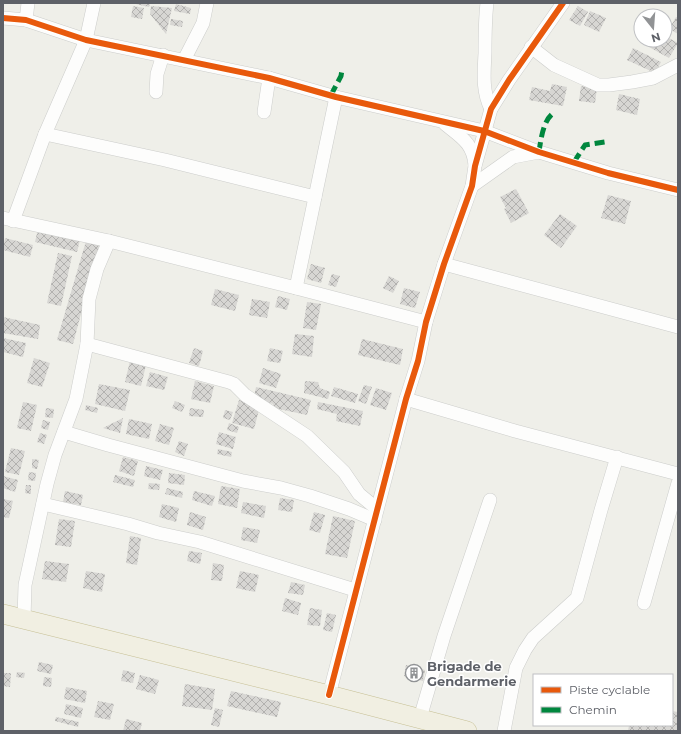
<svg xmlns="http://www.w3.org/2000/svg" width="681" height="734" font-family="Montserrat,sans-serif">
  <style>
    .building { fill: url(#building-cross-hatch) }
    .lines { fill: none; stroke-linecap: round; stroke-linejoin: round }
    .minor-casing { stroke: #cccdcb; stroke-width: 14 }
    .highway-casing { stroke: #c7c095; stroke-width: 20 }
    .minor { stroke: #fdfdfc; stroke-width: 13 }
    .highway { stroke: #f1efe2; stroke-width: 19 }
    .quiet { stroke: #00873e; stroke-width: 5; stroke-dasharray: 10 5; stroke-linecap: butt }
    .cycleway-casing { stroke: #fff; stroke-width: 8 }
    .cycleway { stroke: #e8590c; stroke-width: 6 }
    .labels { text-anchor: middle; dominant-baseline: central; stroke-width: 3; stroke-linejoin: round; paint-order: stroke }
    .poi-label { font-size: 13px; font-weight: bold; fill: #5e6168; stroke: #fff; text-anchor: start }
  </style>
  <defs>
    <pattern id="building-cross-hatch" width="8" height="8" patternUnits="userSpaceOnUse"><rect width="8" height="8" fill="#d7d6d3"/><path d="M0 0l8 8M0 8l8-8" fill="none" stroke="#b2b1af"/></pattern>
  </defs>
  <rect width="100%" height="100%" fill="#efefe9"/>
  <!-- building -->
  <g class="building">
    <polygon points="131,3 150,3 149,7"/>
    <polygon points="176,4 191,8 190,14 174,11"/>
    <polygon points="133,6 144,8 142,19 131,17"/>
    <polygon points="151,6 172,8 166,34 150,14"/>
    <polygon points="578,6 588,12 580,26 569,20"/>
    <polygon points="590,11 606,18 599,32 584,25"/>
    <polygon points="676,17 678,18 678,34 669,29"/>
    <polygon points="171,19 183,21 182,27 170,25"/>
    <polygon points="665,36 678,43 669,58 649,47 653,40 665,40"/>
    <polygon points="633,48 661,62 655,73 627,60"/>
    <polygon points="552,84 567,87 563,106 529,100 532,87 550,91"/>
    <polygon points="581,86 597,88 595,103 579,101"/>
    <polygon points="619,94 640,99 637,115 616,110"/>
    <polygon points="516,189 529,213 511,223 504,209 506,208 500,197"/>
    <polygon points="608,195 631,201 625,224 601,218"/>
    <polygon points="560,214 577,226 561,248 544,235"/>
    <polygon points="38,229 80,240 77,252 35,242"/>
    <polygon points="5,238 33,245 30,257 3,250"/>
    <polygon points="86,241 100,242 73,344 57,340"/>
    <polygon points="58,253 72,256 61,306 47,303"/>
    <polygon points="311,264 325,268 321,283 307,279"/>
    <polygon points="332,274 340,276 336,287 328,285"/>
    <polygon points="389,276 399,281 393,293 383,288"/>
    <polygon points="404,288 420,292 415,308 400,304"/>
    <polygon points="215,289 239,295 235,311 211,305"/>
    <polygon points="278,296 290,299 287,310 275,307"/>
    <polygon points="252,299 270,302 267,318 249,315"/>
    <polygon points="307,302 321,304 316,330 303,328"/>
    <polygon points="3,317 40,325 38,339 3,333"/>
    <polygon points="295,334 314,336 312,357 292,354"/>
    <polygon points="3,338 26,343 23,357 3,352"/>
    <polygon points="362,339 403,349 400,365 358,355"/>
    <polygon points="194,348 203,351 199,366 189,363"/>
    <polygon points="270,348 283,351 280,363 267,361"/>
    <polygon points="34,358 50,363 42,387 27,383"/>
    <polygon points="130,361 146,365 141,386 125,382"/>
    <polygon points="263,368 281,374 276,388 259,383"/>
    <polygon points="150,372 168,377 164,390 146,386"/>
    <polygon points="195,381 214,386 210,403 191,399"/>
    <polygon points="305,381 318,382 320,388 330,392 328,399 304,393"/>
    <polygon points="99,384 130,390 125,411 95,404"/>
    <polygon points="364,385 372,387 366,404 358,401"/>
    <polygon points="256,387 311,400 307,415 274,408 273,404 254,397"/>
    <polygon points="334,387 358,394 355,403 331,396"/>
    <polygon points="376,388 392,393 386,410 370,405"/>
    <polygon points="239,400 260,406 254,429 232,423"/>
    <polygon points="175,401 185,405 182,412 172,408"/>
    <polygon points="23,402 37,405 31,431 17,428"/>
    <polygon points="318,402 363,411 360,426 336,421 337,414 317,409"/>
    <polygon points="86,405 98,408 97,413 85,410"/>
    <polygon points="46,408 54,409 53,418 45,417"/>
    <polygon points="190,408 204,410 203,417 189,416"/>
    <polygon points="225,410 233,412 230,420 223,418"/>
    <polygon points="123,418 120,433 103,428"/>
    <polygon points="129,419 152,424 149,439 126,434"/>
    <polygon points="43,420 50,422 48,430 41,428"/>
    <polygon points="229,423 239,427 237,433 227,430"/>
    <polygon points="160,424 174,428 169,445 155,441"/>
    <polygon points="219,432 236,437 233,449 216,444"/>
    <polygon points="40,433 47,435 44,444 37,442"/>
    <polygon points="179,441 188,444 184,456 175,452"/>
    <polygon points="11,448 25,451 19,475 5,472"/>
    <polygon points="218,449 232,452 231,457 217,454"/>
    <polygon points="123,457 138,461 134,476 119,471"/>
    <polygon points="32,459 39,460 37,469 32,468"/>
    <polygon points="146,466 163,470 160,480 144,476"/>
    <polygon points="29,472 36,473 35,481 28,480"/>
    <polygon points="169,473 185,475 184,485 168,483"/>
    <polygon points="115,475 135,480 133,487 113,482"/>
    <polygon points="3,476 18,480 15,492 3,488"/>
    <polygon points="149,483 160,484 159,490 148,489"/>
    <polygon points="26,485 31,485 31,494 25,493"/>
    <polygon points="221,486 240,489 237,508 218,504"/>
    <polygon points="167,488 183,492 182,498 165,494"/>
    <polygon points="65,491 83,495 81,505 63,502"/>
    <polygon points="194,491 215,496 212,506 192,500"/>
    <polygon points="280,498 294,500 292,512 278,510"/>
    <polygon points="3,499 13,501 9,518 3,517"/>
    <polygon points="243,502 266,506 264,518 241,513"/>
    <polygon points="162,504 179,508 176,522 159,517"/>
    <polygon points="190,512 206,517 203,530 187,525"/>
    <polygon points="314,512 325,515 320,533 309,530"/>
    <polygon points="333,516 355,521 347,558 325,554"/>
    <polygon points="59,519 75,521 71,547 55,545"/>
    <polygon points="243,527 260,530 257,543 241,540"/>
    <polygon points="130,536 141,538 137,565 126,563"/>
    <polygon points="189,551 202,553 200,564 187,561"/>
    <polygon points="45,561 69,564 66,582 42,579"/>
    <polygon points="213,563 224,565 222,581 211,580"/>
    <polygon points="86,571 105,574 102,592 83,588"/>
    <polygon points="240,571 259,575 255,592 236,588"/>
    <polygon points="291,582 305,585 303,595 288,593"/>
    <polygon points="285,598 301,603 298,615 282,611"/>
    <polygon points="310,608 322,610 320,626 307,625"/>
    <polygon points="327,613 336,615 332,632 323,630"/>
    <polygon points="39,662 53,665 51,674 37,671"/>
    <polygon points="406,665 425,670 423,681 404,676"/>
    <polygon points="123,670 135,673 133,683 121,681"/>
    <polygon points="17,672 25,673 24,678 16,677"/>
    <polygon points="3,673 11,673 10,687 3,686"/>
    <polygon points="140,675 159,680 155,694 136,689"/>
    <polygon points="44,677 52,678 51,687 43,686"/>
    <polygon points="185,684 215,689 212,710 182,706"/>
    <polygon points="66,687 87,691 85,703 64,699"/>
    <polygon points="231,691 281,702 277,717 227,706"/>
    <polygon points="98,701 114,704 110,720 94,717"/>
    <polygon points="66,704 83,708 81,718 64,714"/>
    <polygon points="215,708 223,710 219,727 211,725"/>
    <polygon points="672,711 678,712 678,731 628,731 629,725 672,725"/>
    <polygon points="56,717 79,722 78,727 55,721"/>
    <polygon points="126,719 142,723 140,731 123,731"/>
  </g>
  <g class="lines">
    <!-- minor casing -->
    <g class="minor-casing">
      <g id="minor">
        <path d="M487,3C485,20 485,36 485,53C484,73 482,91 491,109"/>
        <polyline points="3,18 26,20 86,40 269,78 336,97 484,131 539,152 608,173 678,190"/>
        <polyline points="26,20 28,3"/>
        <polyline points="531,47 554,65 598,85 609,85 632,82 653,78 678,65"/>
        <polyline points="184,60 203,23 207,3"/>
        <polyline points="156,92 157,74 163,55"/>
        <polyline points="264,112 269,78"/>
        <path d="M445,124C461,137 473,143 475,165"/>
        <polyline points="45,134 165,160 315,197"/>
        <polyline points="472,186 513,157 539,152"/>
        <polyline points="3,218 109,241 296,288 426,322"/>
        <polyline points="13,221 45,134 86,40 94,3"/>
        <polyline points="444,264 678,327"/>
        <polyline points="296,288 336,97"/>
        <polyline points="87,344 229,382 234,384 245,395 307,436 344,472 359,494 377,509"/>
        <polyline points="406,399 515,431 678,474"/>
        <polyline points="64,432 108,445 243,481 281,488 310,496 349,509 375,520"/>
        <polyline points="43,504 128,524 158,533 200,542 355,590"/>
        <polyline points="644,603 678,483"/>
        <polyline points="24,619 25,585 47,484 55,455 76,399 87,344 89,299 97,269 109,241"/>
        <polyline points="329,695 406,399 418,361 426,322 444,264 472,186 475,166 491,109 509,80 563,3"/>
        <polyline points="420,718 444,636 490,500"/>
        <polyline points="504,731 516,668 525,650 533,638 577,598 601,510 617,457"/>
      </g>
    </g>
    <!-- highway casing -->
    <g class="highway-casing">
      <polyline id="highway" points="3,614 329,695 467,731"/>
    </g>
    <!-- minor -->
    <use href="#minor" class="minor"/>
    <!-- highway -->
    <use href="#highway" class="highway"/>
    <!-- quiet -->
    <g class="quiet">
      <polyline points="331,95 341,76 342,70"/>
      <path d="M539,152C541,139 543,119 555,112"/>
      <polyline points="574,162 585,145 605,142"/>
    </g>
    <!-- cycleway casing -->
    <g class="cycleway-casing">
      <g id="cycleway">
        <polyline points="3,18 26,20 86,40 269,78 336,97 484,131 539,152 608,173 678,190"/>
        <polyline points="329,695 406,399 418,361 426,322 444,264 472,186 475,166 491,109 509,80 563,3"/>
      </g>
    </g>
    <!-- cycleway -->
    <use href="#cycleway" class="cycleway"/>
  </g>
  <!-- icons -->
  <defs>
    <g id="building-ring" transform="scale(0.9)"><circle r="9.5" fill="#fff" stroke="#919395" stroke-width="1.5"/><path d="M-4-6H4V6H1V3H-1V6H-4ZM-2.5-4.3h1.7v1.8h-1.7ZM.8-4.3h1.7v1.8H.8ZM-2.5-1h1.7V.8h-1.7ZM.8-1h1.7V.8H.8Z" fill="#919395"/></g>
  </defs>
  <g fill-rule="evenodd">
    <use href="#building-ring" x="414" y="673"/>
  </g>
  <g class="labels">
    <!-- poi labels -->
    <g class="poi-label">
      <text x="427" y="666">Brigade de<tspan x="427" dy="15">Gendarmerie</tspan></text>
    </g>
  </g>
  <!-- border -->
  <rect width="681" height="734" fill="none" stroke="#5e6168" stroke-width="8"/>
  <!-- legend -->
  <rect x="533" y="674" width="140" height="52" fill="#ffffff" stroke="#bfc0c3"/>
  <rect x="541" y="687" width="20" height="6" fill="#e8590c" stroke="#bfc0c3"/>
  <text x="569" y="694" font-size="12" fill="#5e6168">Piste cyclable</text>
  <rect x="541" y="707" width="20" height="6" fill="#00873e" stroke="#bfc0c3"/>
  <text x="569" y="714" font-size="12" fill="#5e6168">Chemin</text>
  <!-- north arrow -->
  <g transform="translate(653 28) rotate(163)"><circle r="19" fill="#ffffff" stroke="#bfc0c3"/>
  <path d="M0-3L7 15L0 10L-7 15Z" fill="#919395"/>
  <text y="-6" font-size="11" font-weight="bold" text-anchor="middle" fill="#5e6168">N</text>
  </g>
</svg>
